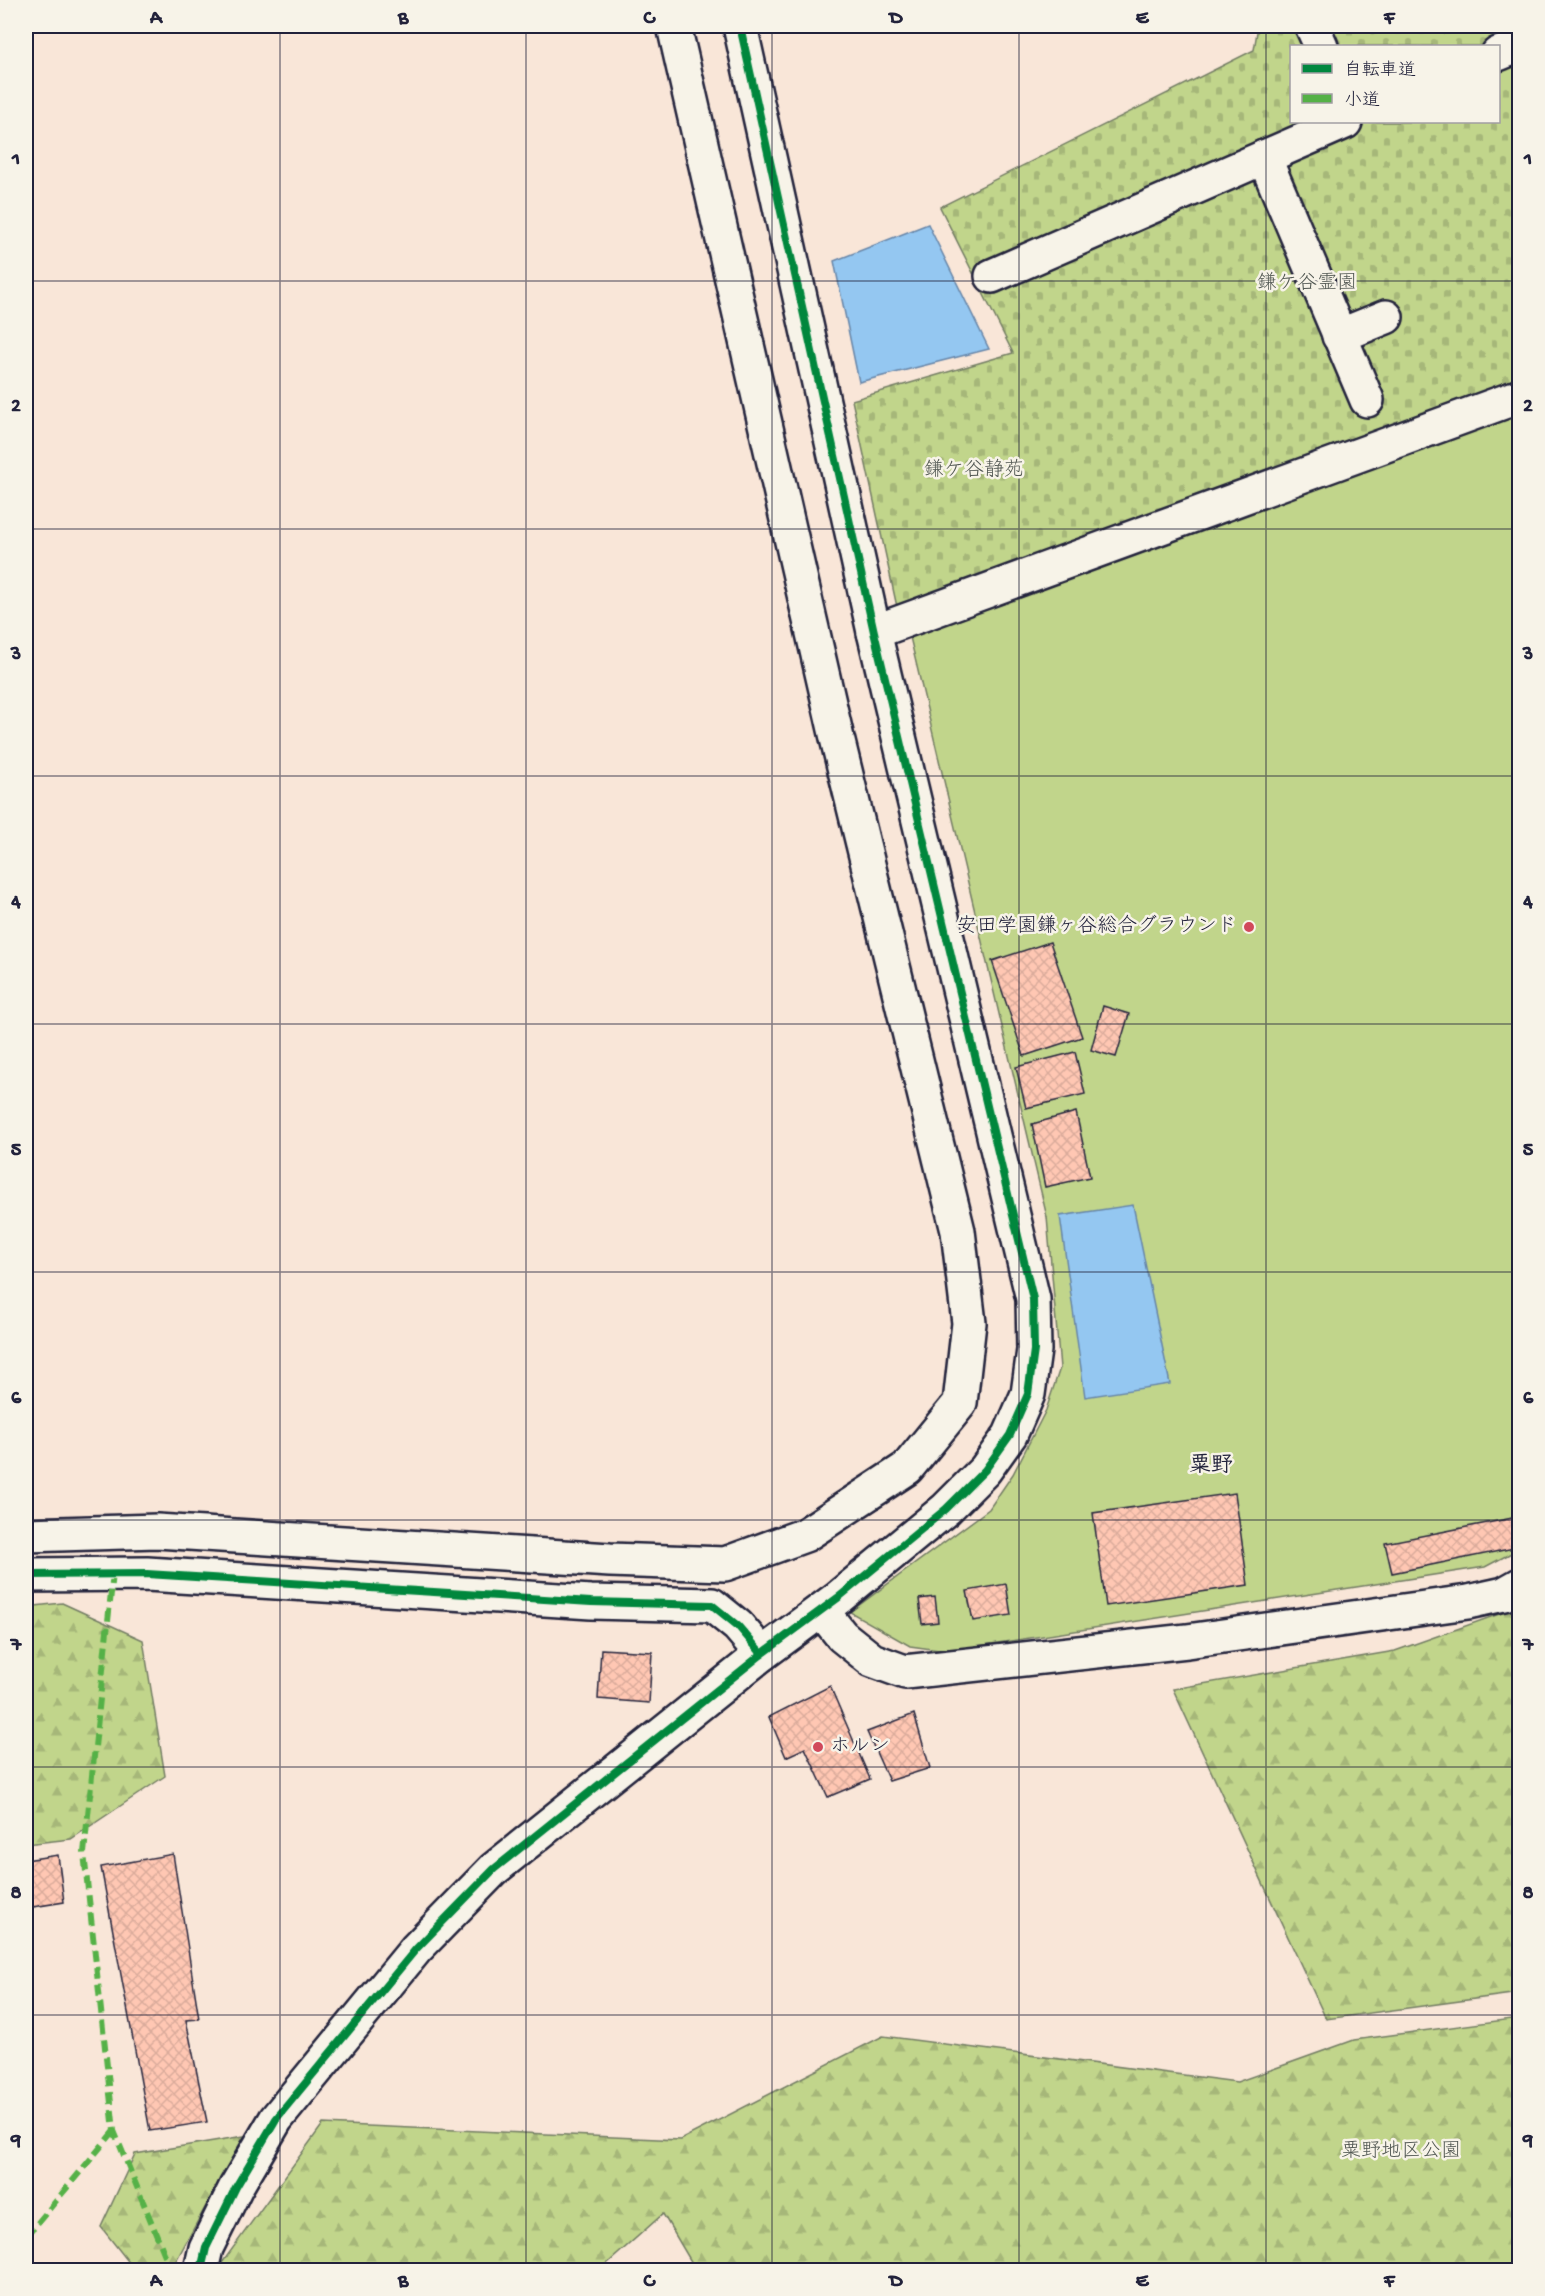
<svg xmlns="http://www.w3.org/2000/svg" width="1545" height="2296" font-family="'Gochi Hand','Klee One',sans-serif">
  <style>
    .forest { fill: url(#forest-firs); stroke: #727c63; stroke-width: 1.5 }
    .cemetery { fill: url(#cemetery-stones); stroke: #727c63; stroke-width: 1.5; fill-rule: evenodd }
    .pitch { fill: #c1d58b; stroke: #727c63; stroke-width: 1.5 }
    .water { fill: #94c7f1; stroke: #6685a8; stroke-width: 1.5 }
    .building { fill: url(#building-cross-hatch); stroke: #22223b; stroke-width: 1.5 }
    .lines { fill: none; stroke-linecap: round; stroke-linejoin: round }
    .minor-casing { stroke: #22223b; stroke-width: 38 }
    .minor { stroke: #f7f3e8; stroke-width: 33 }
    .quiet { stroke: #55b146; stroke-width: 6; stroke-dasharray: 12 6; stroke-linecap: butt }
    .cycleway-casing { stroke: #f7f3e8; stroke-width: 11 }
    .cycleway { stroke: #00873e; stroke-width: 8 }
    .grid { fill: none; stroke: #22223b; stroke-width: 1.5; stroke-opacity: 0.55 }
    .poi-dot { fill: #d1495b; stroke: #f7f3e8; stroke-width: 2 }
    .labels { text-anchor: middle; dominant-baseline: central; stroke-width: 5; stroke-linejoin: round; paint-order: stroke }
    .park-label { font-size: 20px; fill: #525853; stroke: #f7f3e8 }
    .poi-label { font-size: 20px; fill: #22223b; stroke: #f7f3e8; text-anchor: end }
    .quarter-label { font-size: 22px; font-weight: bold; fill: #22223b; stroke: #f7f3e8 }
    .neatline { fill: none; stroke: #22223b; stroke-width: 2 }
    .grid-label { font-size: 20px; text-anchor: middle; font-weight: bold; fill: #22223b }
  </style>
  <defs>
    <pattern id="forest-firs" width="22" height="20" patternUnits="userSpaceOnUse" patternTransform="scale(1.5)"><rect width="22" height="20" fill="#c1d58b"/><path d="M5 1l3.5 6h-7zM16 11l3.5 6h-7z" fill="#a6b779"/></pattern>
    <pattern id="cemetery-stones" width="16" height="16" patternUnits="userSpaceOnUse" patternTransform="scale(1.5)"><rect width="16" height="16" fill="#c1d58b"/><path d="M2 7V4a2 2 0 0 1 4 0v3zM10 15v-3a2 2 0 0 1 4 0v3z" fill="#a6b779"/></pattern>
    <pattern id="building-cross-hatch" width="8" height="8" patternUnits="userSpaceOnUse" patternTransform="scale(1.5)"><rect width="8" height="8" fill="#ffc7b3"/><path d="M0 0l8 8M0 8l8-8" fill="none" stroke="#daab9b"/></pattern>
  </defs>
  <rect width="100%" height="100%" fill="#f9e6d8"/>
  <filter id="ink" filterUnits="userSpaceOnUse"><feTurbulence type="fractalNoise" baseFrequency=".0167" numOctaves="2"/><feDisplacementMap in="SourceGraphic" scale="12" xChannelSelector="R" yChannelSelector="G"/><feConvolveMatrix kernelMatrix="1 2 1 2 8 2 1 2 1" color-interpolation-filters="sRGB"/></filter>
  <g filter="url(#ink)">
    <!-- forest -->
    <g class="forest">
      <polygon points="62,1603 143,1640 165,1776 71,1839 26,1844 26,1607"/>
      <polygon points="1519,1607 1519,1993 1326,2019 1173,1689 1395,1651"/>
      <polygon points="1519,2018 1519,2270 696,2270 663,2214 600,2270 221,2270 222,2263 323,2124 680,2140 883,2036 1237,2082 1354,2040"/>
      <polygon points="244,2136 171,2270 135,2270 101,2227 135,2154"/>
    </g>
    <!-- cemetery -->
    <path class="cemetery" d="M1258,26H1519V381L897,607L852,400L1013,353L940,207L1254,50ZM1292,46H1498V122H1292Z"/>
    <!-- pitch -->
    <polygon class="pitch" points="1519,414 1519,1549 1485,1567 946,1651 910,1646 850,1612 989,1509 1013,1474 1046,1410 1060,1368 1047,1217 910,637"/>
    <!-- water -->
    <g class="water">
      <polygon points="928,224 989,349 859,382 834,261"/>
      <polygon points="1133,1205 1170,1384 1085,1397 1060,1216"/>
    </g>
    <!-- building -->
    <g class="building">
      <polygon points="1050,942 1082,1037 1024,1056 992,961"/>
      <polygon points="1103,1006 1129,1014 1116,1057 1091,1050"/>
      <polygon points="1075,1052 1085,1094 1026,1108 1016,1067"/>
      <polygon points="1076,1112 1090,1177 1045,1187 1032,1124"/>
      <polygon points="1235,1493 1248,1585 1106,1606 1093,1513"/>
      <polygon points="1513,1518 1519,1547 1392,1573 1385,1543"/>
      <polygon points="1006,1584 1011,1615 973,1621 967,1591"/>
      <polygon points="935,1597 938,1622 922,1624 919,1599"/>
      <polygon points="601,1649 652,1652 649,1703 598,1699"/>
      <polygon points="830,1686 870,1779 828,1797 805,1748 786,1757 769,1717"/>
      <polygon points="914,1714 930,1768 889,1781 867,1732"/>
      <polygon points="173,1854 199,2019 186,2020 207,2122 150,2131 101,1867"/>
      <polygon points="58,1855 64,1902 26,1908 26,1860"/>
    </g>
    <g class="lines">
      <!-- minor casing -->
      <g class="minor-casing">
        <g id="minor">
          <polyline points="1312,26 1321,46"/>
          <polyline points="1498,54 1520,45"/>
          <polyline points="1264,157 1367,400"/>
          <polyline points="992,276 1345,122"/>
          <polyline points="1339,336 1386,317"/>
          <polyline points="874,632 1520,396"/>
          <polyline points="26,1535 157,1531 610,1560 725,1564 805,1535 907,1468 960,1403 969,1323 958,1231 837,738 674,26"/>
          <polyline points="26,1575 147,1574 591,1602 712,1605 738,1626 762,1654"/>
          <polyline points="822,1611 842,1636 872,1660 905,1672 1187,1641 1468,1602 1504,1594 1520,1585"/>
          <polyline points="201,2270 206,2248 236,2187 276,2119 416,1949 494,1869 762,1654 839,1597 946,1509 985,1470 1010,1435 1028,1394 1034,1350 1033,1299 874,632 740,26"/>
        </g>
      </g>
      <!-- minor -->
      <use href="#minor" class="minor"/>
      <!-- quiet -->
      <g class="quiet">
        <polyline points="113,1573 84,1853 114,2131 171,2270"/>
        <polyline points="26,2237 114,2131"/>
      </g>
      <!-- cycleway casing -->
      <g class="cycleway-casing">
        <g id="cycleway">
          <polyline points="26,1575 147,1574 591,1602 712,1605 738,1626 762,1654"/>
          <polyline points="201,2270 206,2248 236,2187 276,2119 416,1949 494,1869 762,1654 839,1597 946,1509 985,1470 1010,1435 1028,1394 1034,1350 1033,1299 874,632 740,26"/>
        </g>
      </g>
      <!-- cycleway -->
      <use href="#cycleway" class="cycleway"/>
    </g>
  </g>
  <!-- grid -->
  <path class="grid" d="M280,26V2270M526,26V2270M772,26V2270M1019,26V2270M1266,26V2270M26,281H1520M26,529H1520M26,776H1520M26,1024H1520M26,1272H1520M26,1520H1520M26,1767H1520M26,2015H1520"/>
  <!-- markers -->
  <g class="poi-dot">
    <circle cx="1249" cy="927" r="6"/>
    <circle cx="818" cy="1747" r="6"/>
  </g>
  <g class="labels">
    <!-- park labels -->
    <g class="park-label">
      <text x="1307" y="284">鎌ケ谷霊園</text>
      <text x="974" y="471">鎌ケ谷静苑</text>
      <text x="1401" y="2152">粟野地区公園</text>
    </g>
    <!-- poi labels -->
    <g class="poi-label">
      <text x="1237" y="927">安田学園鎌ヶ谷総合グラウンド</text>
      <text x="830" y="1747" text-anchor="start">ホルン</text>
    </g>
    <!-- quarter labels -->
    <g class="quarter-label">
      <text x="1211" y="1467">粟野</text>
    </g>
  </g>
  <!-- margin -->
  <rect width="1545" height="2296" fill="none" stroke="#f7f3e8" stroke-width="66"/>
  <!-- legend -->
  <rect x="1290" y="45" width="210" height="78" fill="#f7f3e8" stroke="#a29fa3" stroke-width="1.5"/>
  <rect x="1302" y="64" width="30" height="9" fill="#00873e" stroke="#a29fa3" stroke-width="1.5"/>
  <text x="1344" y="75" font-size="18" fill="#22223b">自転車道</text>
  <rect x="1302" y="94" width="30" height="9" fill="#55b146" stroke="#a29fa3" stroke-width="1.5"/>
  <text x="1344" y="105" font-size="18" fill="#22223b">小道</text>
  <rect x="33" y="33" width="1479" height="2230" class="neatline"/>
  <g class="grid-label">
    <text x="156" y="23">A</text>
    <text x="403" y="23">B</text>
    <text x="649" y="23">C</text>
    <text x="896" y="23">D</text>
    <text x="1142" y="23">E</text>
    <text x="1389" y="23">F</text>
    <text x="16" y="164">1</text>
    <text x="1528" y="164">1</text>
    <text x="16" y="411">2</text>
    <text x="1528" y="411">2</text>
    <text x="16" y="659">3</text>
    <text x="1528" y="659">3</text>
    <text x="16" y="907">4</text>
    <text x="1528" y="907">4</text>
    <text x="16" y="1155">5</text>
    <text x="1528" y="1155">5</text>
    <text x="16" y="1403">6</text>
    <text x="1528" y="1403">6</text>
    <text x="16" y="1650">7</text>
    <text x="1528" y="1650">7</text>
    <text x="16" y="1898">8</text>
    <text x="1528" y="1898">8</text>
    <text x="16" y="2146">9</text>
    <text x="1528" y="2146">9</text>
    <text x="156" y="2286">A</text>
    <text x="403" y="2286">B</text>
    <text x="649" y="2286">C</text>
    <text x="896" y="2286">D</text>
    <text x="1142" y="2286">E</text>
    <text x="1389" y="2286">F</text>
  </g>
</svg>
